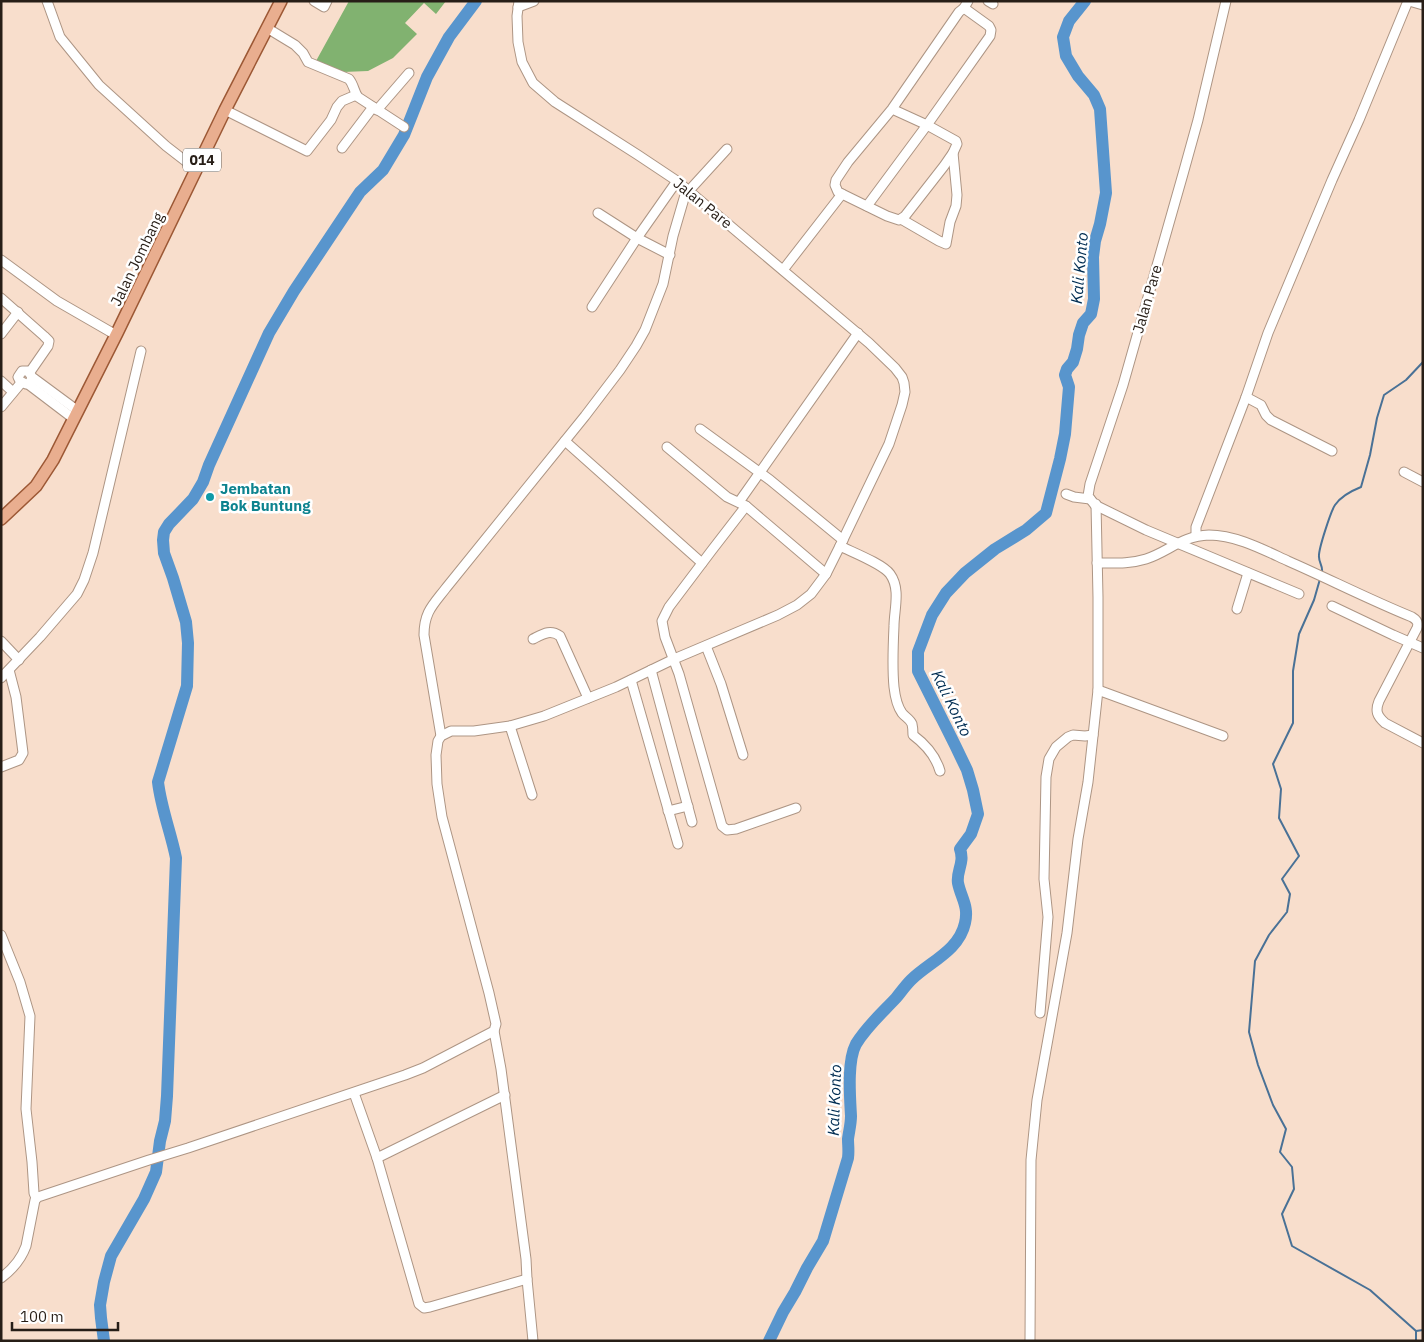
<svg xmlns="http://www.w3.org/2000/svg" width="1424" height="1342" font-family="'IBM Plex Sans',sans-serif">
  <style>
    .forest { fill: #81b270 }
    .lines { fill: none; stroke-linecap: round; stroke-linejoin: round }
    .stream { stroke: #497196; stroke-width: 2 }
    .river { stroke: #5895cd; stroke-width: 12 }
    .minor-casing { stroke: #ad9584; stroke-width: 11 }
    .major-casing { stroke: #9c5835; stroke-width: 14 }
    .minor { stroke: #fff; stroke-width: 9 }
    .major { stroke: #e9ae8f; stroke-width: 11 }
    .culture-dot { fill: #0f9aa8; stroke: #fff; stroke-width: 2 }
    .labels { text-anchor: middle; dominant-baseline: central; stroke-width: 5; stroke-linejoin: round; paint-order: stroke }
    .shield { fill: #fff; stroke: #68625d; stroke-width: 1 }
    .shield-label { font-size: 14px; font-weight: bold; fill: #271e17 }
    .street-label { font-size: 15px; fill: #271e17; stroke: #fff }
    .culture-label { font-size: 15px; font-weight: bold; fill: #0d838f; stroke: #fff; text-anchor: start }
    .water-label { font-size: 16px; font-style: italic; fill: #002d52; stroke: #fff }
  </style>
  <rect width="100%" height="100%" fill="#f8decc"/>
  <!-- forest -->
  <polygon class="forest" points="349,1 446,1 436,14 424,3 405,23 417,34 393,58 368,71 343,72 316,61"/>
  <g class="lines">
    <!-- stream -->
    <g class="stream">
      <path d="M1322,572C1323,566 1319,563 1319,557C1318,550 1331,511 1335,505C1341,496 1351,491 1361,487L1370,455L1377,418L1384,395L1406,380L1423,362"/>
      <polyline points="1320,579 1314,600 1299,634 1293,671 1293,723 1273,764 1281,789 1279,818 1299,856 1282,879 1290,894 1287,912 1269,935 1255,961 1249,1032 1258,1065 1273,1105 1286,1129 1280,1152 1292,1167 1294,1189 1282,1214 1292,1246 1370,1290 1416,1331"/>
      <polyline points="1416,1331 1423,1330"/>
      <polyline points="1416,1341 1416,1331"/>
    </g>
    <!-- river -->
    <g class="river">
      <path d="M104,1341L101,1318L100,1305L104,1282L111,1256L144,1199L156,1172L160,1141L165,1121L167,1096L176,858C171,833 161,808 158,782L187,686L188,643L186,622L173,578L164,553L163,540L164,532L169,524L193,499L203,482L209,465L269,333L294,291L360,192L383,170L404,135L427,77L449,37L476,1"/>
      <path d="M769,1341L783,1312L795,1292L807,1268L823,1241L848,1158C849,1151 848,1145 848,1139C849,1131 851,1124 851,1116C850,1097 847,1061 856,1044C867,1026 882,1013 896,998C901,992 905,986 911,980C929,962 959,951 965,923C969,906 961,898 958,883C956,871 965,863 960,849L971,834L978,814L973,790L967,770L955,745L918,671V652L932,615L946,593L965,573L995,549L1026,530L1046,513L1060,459L1065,434L1069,387L1065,375L1067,369L1073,362L1077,349L1079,335L1083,323L1091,314L1094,299L1093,257L1095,241L1100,224L1106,193L1100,109L1094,95L1078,76L1066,56L1063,37L1069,21L1085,1"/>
    </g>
    <!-- minor casing -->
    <g class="minor-casing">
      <g id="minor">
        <polyline points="47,1 60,37 99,85 166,146 197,170"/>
        <polyline points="314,1 324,7 327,1"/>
        <polyline points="988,1 993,4"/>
        <polyline points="1226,1 1198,120 1183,174 1123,385 1090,484 1088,496 1095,505 1146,530 1299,594"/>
        <polyline points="1409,1 1423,5"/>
        <polyline points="518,7 534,1"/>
        <path d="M267,28L295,45L303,53L308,62L349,79C354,85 354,92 358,97L404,127"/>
        <polyline points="892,109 927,125 956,141 957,144 953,153 944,166 905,216 899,220 887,216 838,192 835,185 836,180 848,162 892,109 959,12 964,8 968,1"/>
        <polyline points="225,110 307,151 331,120 337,107 342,101 356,95"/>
        <polyline points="377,110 409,73"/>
        <polyline points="342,148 373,107"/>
        <polyline points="867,206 927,125 990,36 991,30 989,26 964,8"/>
        <polyline points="598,213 637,238 670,255"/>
        <polyline points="901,219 939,241 946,244 950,222 956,206 957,195 953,153"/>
        <polyline points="1,260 57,301 116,335"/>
        <polyline points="783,270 842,194"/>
        <polyline points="1,298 44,336 49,341 48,346 30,372"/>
        <polyline points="592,307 637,238 677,181"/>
        <polyline points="1,334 18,312"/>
        <polyline points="32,377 30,383 26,384 20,381 18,377 22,371 28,371 32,377 78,411"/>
        <polyline points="1,381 13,392"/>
        <polyline points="28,384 74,419"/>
        <polyline points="1246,397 1261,405 1266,415 1271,420 1332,451"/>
        <polyline points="1,407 21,383"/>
        <polyline points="700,429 770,480 843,540"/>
        <polyline points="565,441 702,563"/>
        <polyline points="667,447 727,497 746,506 826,574"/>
        <polyline points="1404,472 1423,482"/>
        <polyline points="1066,494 1074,497 1090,499"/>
        <polyline points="739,502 858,333"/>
        <polyline points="746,506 712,550 669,607 662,621 665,637 679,674 722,826 727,830 736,829 796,808"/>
        <polyline points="1196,536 1196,527 1246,397 1268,333 1332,180 1359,120 1408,1"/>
        <path d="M840,546C852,552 883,564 890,574C901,589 894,610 894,626C893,647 892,667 894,687C895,696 897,706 902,713C905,717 910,719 912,724C913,728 913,732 913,735C925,744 936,757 940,771"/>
        <path d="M1097,563C1114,563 1130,564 1146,559C1170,551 1181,536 1209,535C1236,535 1264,550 1288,561C1329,579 1370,600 1412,617C1417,620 1419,623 1417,628L1379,701C1375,711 1377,716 1385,723L1423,743"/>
        <polyline points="1332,606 1393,635 1423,648"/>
        <polyline points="1237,609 1248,573"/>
        <path d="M533,639C543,634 550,629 560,636L588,698"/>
        <polyline points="1,641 19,660"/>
        <polyline points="706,646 721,684 743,755"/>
        <polyline points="651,670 692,822"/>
        <polyline points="1,678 40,637 77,594 84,580 93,553 141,351"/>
        <polyline points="631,680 678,844"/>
        <polyline points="1098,690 1223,736"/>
        <polyline points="510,726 532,795"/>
        <path d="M441,736L424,635C424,612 433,605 446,588L585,416L620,370L636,346L645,330L663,284L673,236L685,195L727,149"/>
        <polyline points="1,767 19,760 23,753 16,697 9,670"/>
        <polyline points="668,811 688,806"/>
        <polyline points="1,935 20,982 30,1016 26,1109 32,1162 34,1193 36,1198"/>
        <polyline points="1040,1013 1048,917 1044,879 1046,777 1049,759 1056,747 1068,737 1073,735 1085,736 1093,735"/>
        <polyline points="494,1031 501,1069 526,1259 527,1279 533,1341"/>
        <polyline points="354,1093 377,1158 419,1304 424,1308 430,1307 527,1279"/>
        <polyline points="377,1158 505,1095"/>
        <path d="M1,1278C13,1269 21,1260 26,1246L35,1200L38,1197L149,1160L188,1148L405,1075L423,1068L494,1031L496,1024L489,993L442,817L437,784L436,755L438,741L441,736L451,731H474L510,726L544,716L616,687L674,659L778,615L797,605L811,594L826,574L840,546L889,444L902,405L905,392L904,383L902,377L895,368L869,343L677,181L638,155L555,102L533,83L522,62L518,42L517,16L519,1"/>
        <polyline points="1030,1341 1031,1160 1037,1100 1067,933 1078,839 1088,782 1098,690 1098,597 1096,504"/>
      </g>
    </g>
    <!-- major casing -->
    <g class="major-casing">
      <polyline id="major" points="1,519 36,486 53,460 117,333 225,110 281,1"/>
    </g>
    <!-- minor -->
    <use href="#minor" class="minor"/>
    <!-- major -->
    <use href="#major" class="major"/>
  </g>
  <!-- markers -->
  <circle class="culture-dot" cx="210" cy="497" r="5"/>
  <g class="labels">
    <!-- shield labels -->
    <rect class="shield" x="183" y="148.5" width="38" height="23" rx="4"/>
    <g class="shield-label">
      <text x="202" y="160">014</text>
    </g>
    <!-- street labels -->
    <g class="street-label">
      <text transform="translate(703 203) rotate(39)">Jalan Pare</text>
      <text transform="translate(137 259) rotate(-64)">Jalan Jombang</text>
      <text transform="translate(1147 299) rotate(-74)">Jalan Pare</text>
    </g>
    <!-- culture labels -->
    <g class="culture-label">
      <text x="220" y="488">Jembatan<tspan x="220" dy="17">Bok Buntung</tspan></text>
    </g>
    <!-- water labels -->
    <g class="water-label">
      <text transform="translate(1079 268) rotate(-85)">Kali Konto</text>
      <text transform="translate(952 703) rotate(64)">Kali Konto</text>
      <text transform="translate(834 1100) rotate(-88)">Kali Konto</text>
    </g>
  </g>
  <!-- border -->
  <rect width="1424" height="1342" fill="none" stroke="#271e17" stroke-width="5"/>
  <!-- scale -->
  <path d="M12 1322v8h106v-8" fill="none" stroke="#271e17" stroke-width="2.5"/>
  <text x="20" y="1322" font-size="15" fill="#271e17" stroke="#ffffff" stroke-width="4" paint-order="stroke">100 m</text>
</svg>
